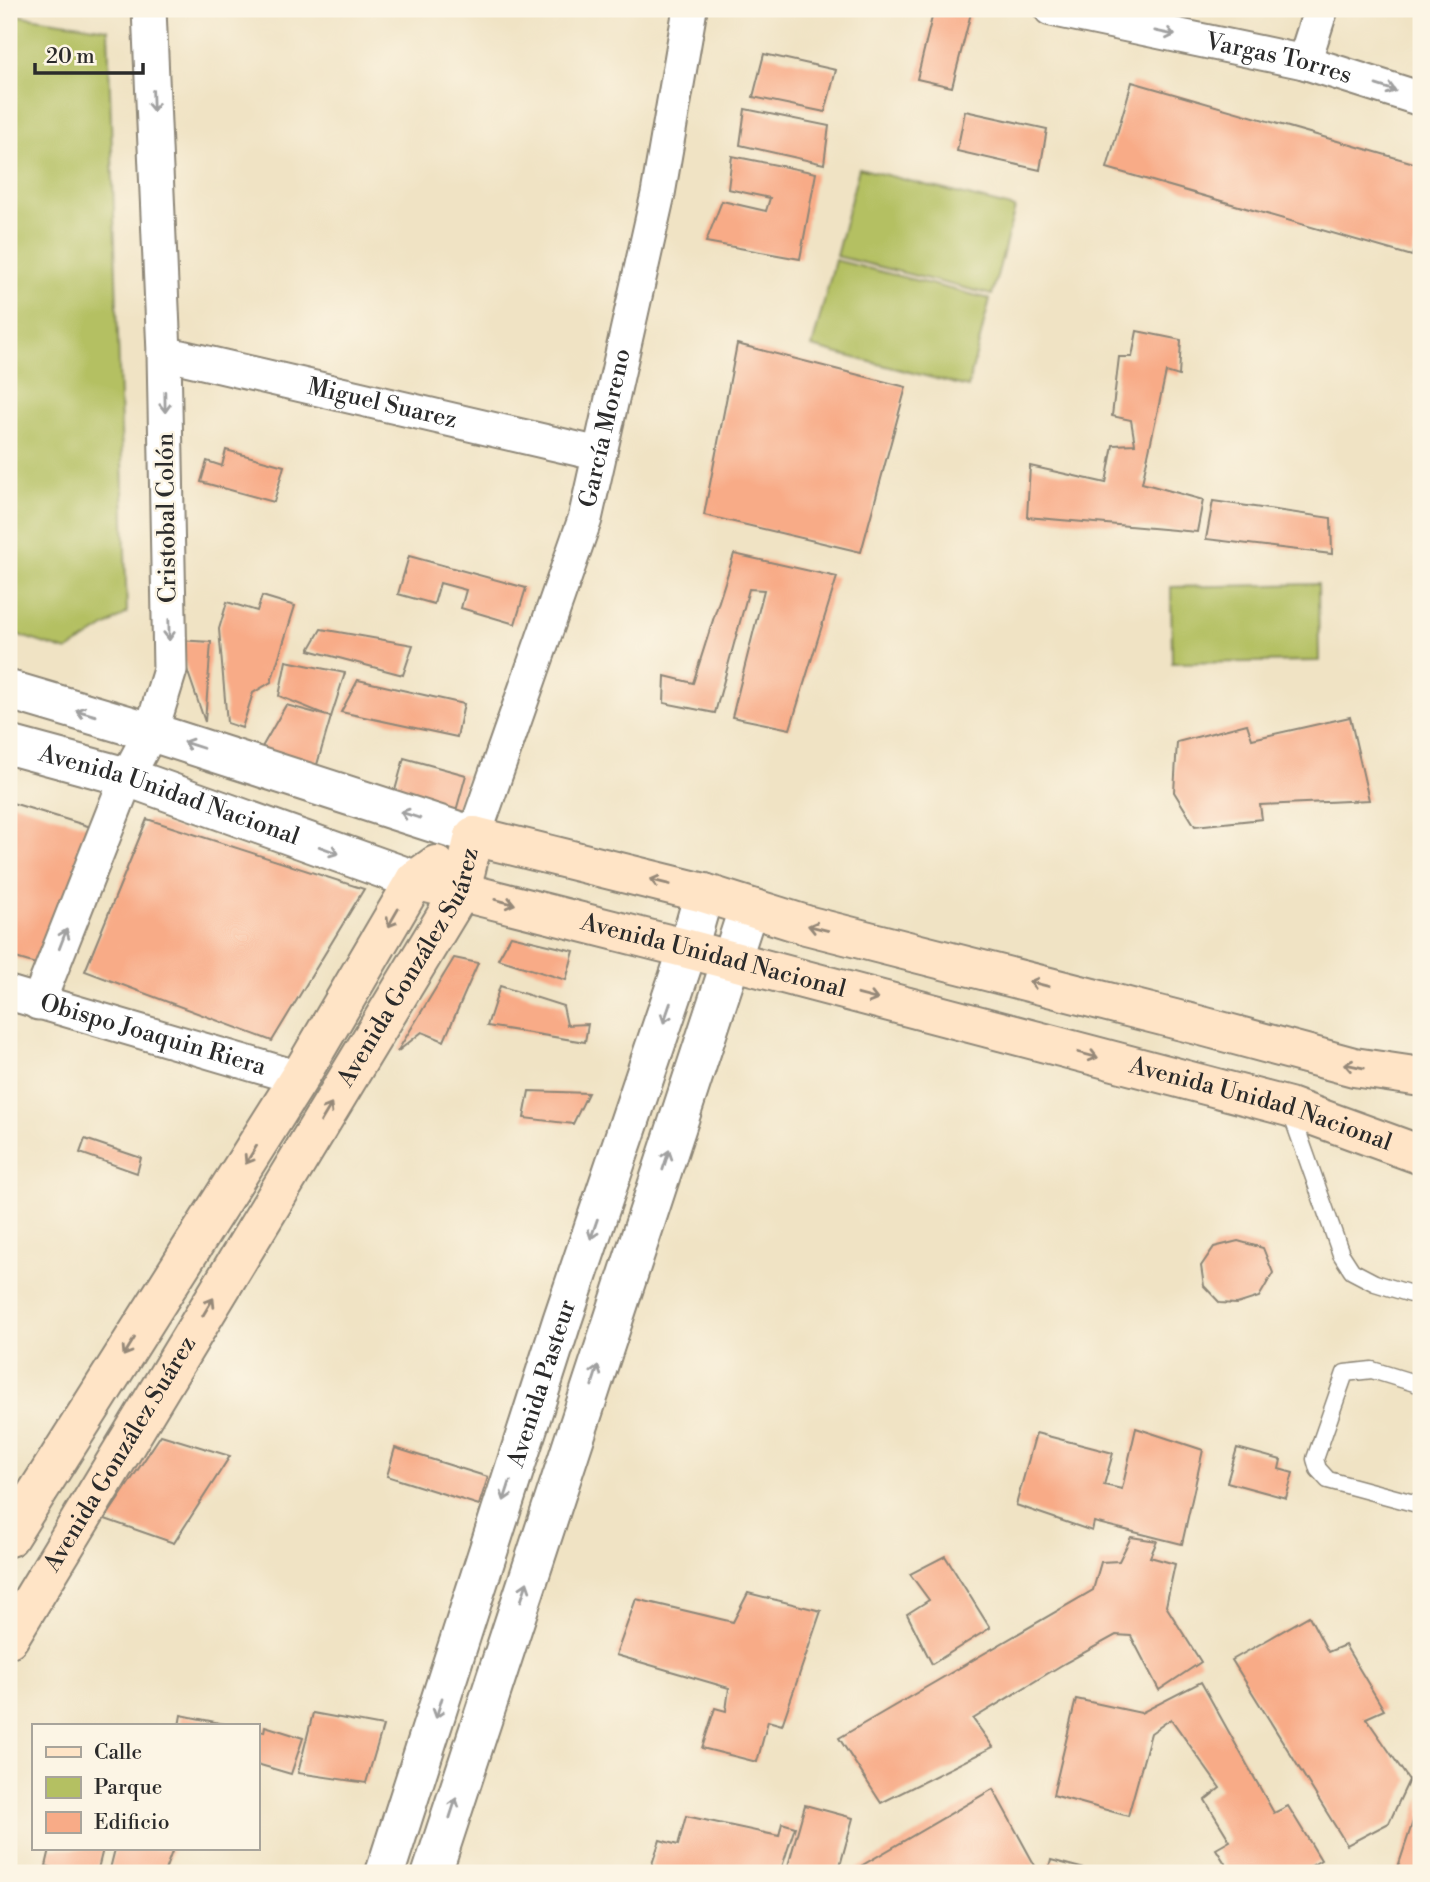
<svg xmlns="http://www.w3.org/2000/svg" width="1430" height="1882" font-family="'Libre Bodoni',serif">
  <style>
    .green { fill: #b4c062; stroke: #707646; stroke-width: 2 }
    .building { fill: #f8ab87 }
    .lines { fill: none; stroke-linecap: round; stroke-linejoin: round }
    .service-casing { stroke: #8e8778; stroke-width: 19 }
    .minor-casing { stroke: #8e8778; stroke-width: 37 }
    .tertiary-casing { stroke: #8e8778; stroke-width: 42 }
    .secondary-casing { stroke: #8e8778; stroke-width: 42 }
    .service { stroke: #fff; stroke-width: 16 }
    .minor { stroke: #fff; stroke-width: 33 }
    .tertiary { stroke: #fff; stroke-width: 38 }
    .secondary { stroke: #ffe4c6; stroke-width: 38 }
    .oneway { stroke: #a0a0a0 }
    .oneway2 { stroke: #958878 }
    .labels { text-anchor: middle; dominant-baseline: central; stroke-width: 5; stroke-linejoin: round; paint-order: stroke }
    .street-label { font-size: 24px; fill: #2b2b2b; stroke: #fcf5e5 }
  </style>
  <rect width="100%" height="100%" fill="#fcf5e5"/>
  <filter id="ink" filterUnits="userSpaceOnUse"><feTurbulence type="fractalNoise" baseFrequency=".0143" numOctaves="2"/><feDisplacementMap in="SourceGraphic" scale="14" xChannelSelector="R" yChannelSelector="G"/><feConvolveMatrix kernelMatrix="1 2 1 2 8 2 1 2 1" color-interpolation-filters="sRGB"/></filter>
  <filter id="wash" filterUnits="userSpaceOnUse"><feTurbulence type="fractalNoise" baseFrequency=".00686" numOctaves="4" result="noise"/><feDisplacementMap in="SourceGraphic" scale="28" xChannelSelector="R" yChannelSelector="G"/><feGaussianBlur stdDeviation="1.57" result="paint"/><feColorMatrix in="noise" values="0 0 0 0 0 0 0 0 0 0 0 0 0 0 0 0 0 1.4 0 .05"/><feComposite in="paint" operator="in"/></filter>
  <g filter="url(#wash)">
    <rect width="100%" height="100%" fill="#f0e3c4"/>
    <!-- green -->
    <g class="green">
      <polygon points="9,14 108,29 127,613 67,651 9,632"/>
      <polygon points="859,168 1015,208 992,295 836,256"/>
      <polygon points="835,260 990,299 968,387 812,347"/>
      <polygon points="1318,584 1319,661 1172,663 1171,587"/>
    </g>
    <g id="blocks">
      <!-- building -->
      <g class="building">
        <polygon points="934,9 972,9 952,87 917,79"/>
        <polygon points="764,54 836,70 825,112 753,97"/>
        <polygon points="1132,82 1421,165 1421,225 1412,256 1107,168"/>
        <polygon points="745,109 829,126 824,164 740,145"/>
        <polygon points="965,111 1047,129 1040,170 957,151"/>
        <polygon points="732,156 816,173 800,259 706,242 722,201 766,211 770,198 728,189"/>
        <polygon points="1137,331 1181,340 1179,376 1166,372 1142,483 1203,500 1197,532 1027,517 1030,466 1106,483 1113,445 1135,444 1131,420 1112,416 1119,357 1132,357"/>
        <polygon points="737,344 906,387 861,552 704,515"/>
        <polygon points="226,450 284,466 274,502 201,482 207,461 222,466"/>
        <polygon points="1213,501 1331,518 1332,554 1206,539"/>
        <polygon points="734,554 837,577 790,729 732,717 764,590 749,589 715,713 664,703 665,676 693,683"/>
        <polygon points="409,556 526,588 515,624 461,608 466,590 440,583 434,604 398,594"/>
        <polygon points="262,596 295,606 271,682 253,693 242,728 227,723 219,629 227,602 257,611"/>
        <polygon points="321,629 413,645 403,675 309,650"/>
        <polygon points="177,640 211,642 205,722"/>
        <polygon points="286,661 345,673 331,717 279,696"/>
        <polygon points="358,680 464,704 457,737 341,712"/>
        <polygon points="286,705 331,717 316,768 258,754"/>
        <polygon points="1350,717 1369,800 1260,805 1262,819 1195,826 1174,792 1177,742 1247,724 1252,739"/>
        <polygon points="404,758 466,775 456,811 394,794"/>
        <polygon points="9,802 91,827 46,967 9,956"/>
        <polygon points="147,819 364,889 272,1041 85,971"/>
        <polygon points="511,936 574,951 566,980 498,959"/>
        <polygon points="454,958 478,963 444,1041 422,1032 397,1052"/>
        <polygon points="500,986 563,1006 567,1025 588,1024 585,1042 487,1026"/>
        <polygon points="529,1091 588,1093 573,1124 524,1118"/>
        <polygon points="85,1139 141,1158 137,1173 80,1153"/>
        <polygon points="1238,1241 1263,1248 1273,1273 1259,1297 1237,1304 1220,1303 1204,1286 1201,1266 1214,1247"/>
        <polygon points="1136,1428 1203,1450 1182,1544 1094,1522 1092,1531 1016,1505 1036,1433 1113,1453 1104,1485 1122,1489"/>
        <polygon points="161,1435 230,1456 174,1543 105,1519"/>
        <polygon points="395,1448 488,1477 479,1505 387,1476"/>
        <polygon points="1237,1448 1281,1460 1279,1469 1293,1473 1286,1498 1227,1482"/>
        <polygon points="1131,1537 1157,1541 1150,1557 1175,1564 1166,1606 1201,1662 1159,1690 1131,1636 1116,1635 1065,1663 973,1719 993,1747 881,1803 839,1738 1093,1590 1101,1562 1119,1561"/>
        <polygon points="945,1556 990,1628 932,1664 907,1614 929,1600 910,1574"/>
        <polygon points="748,1593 821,1611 782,1725 768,1721 757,1762 702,1748 715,1708 726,1711 729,1688 616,1655 636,1599 733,1622"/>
        <polygon points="1309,1616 1328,1652 1345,1645 1384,1710 1366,1718 1409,1780 1389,1823 1347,1845 1232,1660"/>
        <polygon points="1201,1682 1274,1813 1288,1806 1321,1860 1300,1873 1231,1873 1216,1849 1230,1841 1205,1800 1220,1788 1171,1719 1151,1733 1128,1816 1053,1795 1076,1699 1141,1713"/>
        <polygon points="313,1713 383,1726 366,1783 298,1773"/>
        <polygon points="181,1715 230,1725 230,1726 179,1726"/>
        <polygon points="265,1726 303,1738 291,1774 257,1764 257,1730 264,1732"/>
        <polygon points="993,1789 1039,1873 849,1873"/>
        <polygon points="1421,1797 1421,1873 1396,1873"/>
        <polygon points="805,1805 853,1818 838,1873 786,1873"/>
        <polygon points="686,1816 779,1836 782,1823 795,1827 780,1873 675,1873 651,1867 660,1840 678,1845"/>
        <polygon points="50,1849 103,1849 97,1873 70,1873 46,1866"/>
        <polygon points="115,1849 173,1849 164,1873 109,1873"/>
        <polygon points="1051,1860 1096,1872 1096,1873 1048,1873"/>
      </g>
    </g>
  </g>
  <g filter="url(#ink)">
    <use href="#blocks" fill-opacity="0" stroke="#8e8778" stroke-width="2"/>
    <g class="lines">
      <!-- service casing -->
      <g class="service-casing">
        <g id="service">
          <polyline points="1291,1113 1341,1254 1352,1271 1375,1283 1421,1297"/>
          <polyline points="1421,1385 1372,1370 1345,1373 1315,1459 1318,1469 1328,1480 1421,1505"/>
        </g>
      </g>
      <!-- minor casing -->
      <g class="minor-casing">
        <g id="minor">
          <path id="s1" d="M1051,9L1304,62L1421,99"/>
          <polyline points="1304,62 1321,9"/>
          <path id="s2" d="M164,353L599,454"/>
          <path id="s3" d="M474,836L585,519L658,194L690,9"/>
          <path id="s4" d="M9,993L299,1078"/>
          <polyline points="38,1003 127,777 151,732 170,670 164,353 149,9"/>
        </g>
      </g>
      <!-- tertiary casing -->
      <g class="tertiary-casing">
        <g id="tertiary">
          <polyline points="9,690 151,732 474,836"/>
          <path id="s5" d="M9,745L127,777L415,880"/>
          <path id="s6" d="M385,1873L562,1321L688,949L704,893"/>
          <polyline points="432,1873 748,909"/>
        </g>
      </g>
      <!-- secondary casing -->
      <g class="secondary-casing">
        <g id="secondary">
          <polyline points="474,836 704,893 806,925 1198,1025 1354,1067 1421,1077"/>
          <path id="s7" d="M415,880L688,949L1289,1107L1421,1155"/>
          <polyline points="9,1537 299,1078 415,880 436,865"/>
          <path id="s8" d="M9,1638L461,891L474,836"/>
        </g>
      </g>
      <!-- service -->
      <use href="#service" class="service"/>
      <!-- minor -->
      <use href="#minor" class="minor"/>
      <!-- tertiary -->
      <use href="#tertiary" class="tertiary"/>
      <!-- secondary -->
      <use href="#secondary" class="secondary"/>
    </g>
    <!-- one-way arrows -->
    <defs><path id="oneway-shaft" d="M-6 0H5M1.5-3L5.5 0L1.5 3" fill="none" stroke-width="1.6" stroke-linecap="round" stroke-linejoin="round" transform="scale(1.75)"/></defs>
    <g class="oneway">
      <use href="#oneway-shaft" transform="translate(1165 33) rotate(12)"/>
      <use href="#oneway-shaft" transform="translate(1386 88) rotate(17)"/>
      <use href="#oneway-shaft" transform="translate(153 101) rotate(88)"/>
      <use href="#oneway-shaft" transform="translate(165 402) rotate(89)"/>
      <use href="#oneway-shaft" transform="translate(169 630) rotate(89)"/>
      <use href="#oneway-shaft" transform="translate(86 713) rotate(-164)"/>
      <use href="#oneway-shaft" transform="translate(193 745) rotate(-162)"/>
      <use href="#oneway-shaft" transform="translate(410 815) rotate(-162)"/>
      <use href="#oneway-shaft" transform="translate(329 850) rotate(20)"/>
      <use href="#oneway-shaft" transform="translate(63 939) rotate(-69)"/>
      <use href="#oneway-shaft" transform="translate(667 1013) rotate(109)"/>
      <use href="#oneway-shaft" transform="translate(666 1160) rotate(-72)"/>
      <use href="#oneway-shaft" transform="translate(594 1229) rotate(109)"/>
      <use href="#oneway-shaft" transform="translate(595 1376) rotate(-72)"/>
      <use href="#oneway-shaft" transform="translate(507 1491) rotate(108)"/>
      <use href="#oneway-shaft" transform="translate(524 1592) rotate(-72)"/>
      <use href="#oneway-shaft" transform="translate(439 1708) rotate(107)"/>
      <use href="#oneway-shaft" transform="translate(453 1808) rotate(-72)"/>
    </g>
    <g class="oneway2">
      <use href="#oneway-shaft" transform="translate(660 882) rotate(-166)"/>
      <use href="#oneway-shaft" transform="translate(505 902) rotate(14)"/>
      <use href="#oneway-shaft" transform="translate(393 918) rotate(120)"/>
      <use href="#oneway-shaft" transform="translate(818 928) rotate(-166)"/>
      <use href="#oneway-shaft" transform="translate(1039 984) rotate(-166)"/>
      <use href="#oneway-shaft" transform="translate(868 997) rotate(15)"/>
      <use href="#oneway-shaft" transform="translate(1088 1055) rotate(15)"/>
      <use href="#oneway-shaft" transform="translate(1354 1066) rotate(-168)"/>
      <use href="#oneway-shaft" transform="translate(326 1113) rotate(-59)"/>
      <use href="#oneway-shaft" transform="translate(251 1155) rotate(122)"/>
      <use href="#oneway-shaft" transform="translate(208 1307) rotate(-59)"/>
      <use href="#oneway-shaft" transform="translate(129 1347) rotate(122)"/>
    </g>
  </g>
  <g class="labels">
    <!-- street labels -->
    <g class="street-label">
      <text stroke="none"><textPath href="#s1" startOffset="233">Vargas Torres</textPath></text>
      <text stroke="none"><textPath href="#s2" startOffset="224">Miguel Suarez</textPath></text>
      <text stroke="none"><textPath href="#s3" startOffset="429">García Moreno</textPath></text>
      <text transform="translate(167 518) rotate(-91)">Cristobal Colón</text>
      <text stroke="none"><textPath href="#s5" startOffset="168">Avenida Unidad Nacional</textPath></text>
      <text stroke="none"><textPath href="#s7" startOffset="308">Avenida Unidad Nacional</textPath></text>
      <text stroke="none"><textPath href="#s8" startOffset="782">Avenida González Suárez</textPath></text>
      <text stroke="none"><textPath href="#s4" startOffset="150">Obispo Joaquin Riera</textPath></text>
      <text stroke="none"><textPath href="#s7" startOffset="875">Avenida Unidad Nacional</textPath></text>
      <text stroke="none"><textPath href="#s6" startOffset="514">Avenida Pasteur</textPath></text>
      <text stroke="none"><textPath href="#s8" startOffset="215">Avenida González Suárez</textPath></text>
    </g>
  </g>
  <!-- margin -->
  <rect width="1430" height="1882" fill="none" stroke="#fcf5e5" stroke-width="35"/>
  <!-- legend -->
  <rect x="32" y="1724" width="228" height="126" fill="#fcf5e5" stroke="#a8a49b" stroke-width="2"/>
  <rect x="46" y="1747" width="35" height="10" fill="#ffe4c6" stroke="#a8a49b" stroke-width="2"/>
  <text x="94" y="1759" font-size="21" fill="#2b2b2b">Calle</text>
  <rect x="46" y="1777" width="35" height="21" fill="#b4c062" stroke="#a8a49b" stroke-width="2"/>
  <text x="94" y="1794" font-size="21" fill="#2b2b2b">Parque</text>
  <rect x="46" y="1812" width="35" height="21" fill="#f8ab87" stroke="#a8a49b" stroke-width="2"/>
  <text x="94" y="1829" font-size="21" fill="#2b2b2b">Edificio</text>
  <!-- scale -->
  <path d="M35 63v10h108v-10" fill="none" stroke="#2b2b2b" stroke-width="3.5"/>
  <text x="46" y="63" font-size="21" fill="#2b2b2b" stroke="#fcf5e5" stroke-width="5" paint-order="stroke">20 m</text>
</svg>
